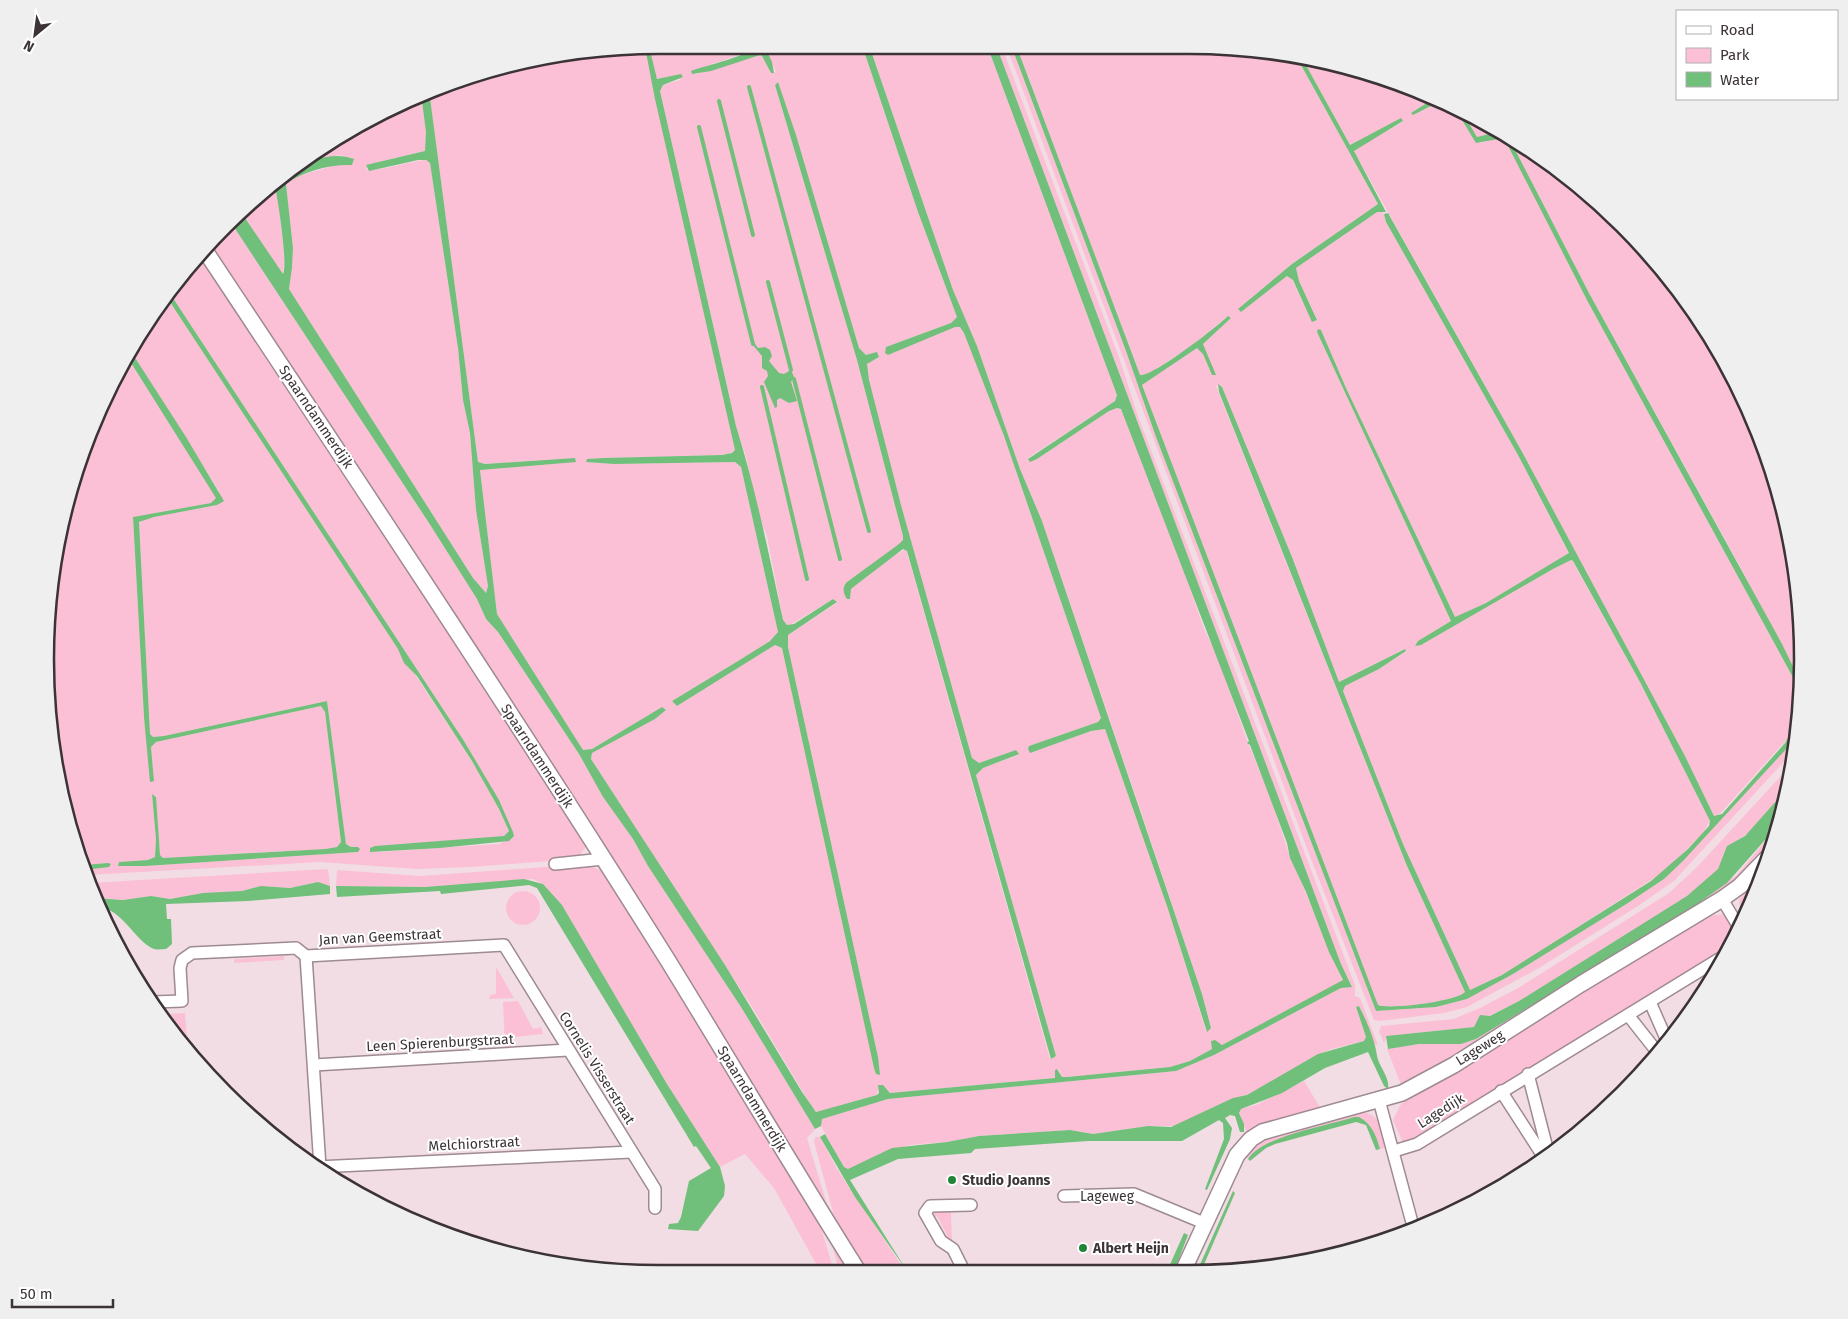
<svg xmlns="http://www.w3.org/2000/svg" width="1848" height="1319" font-family="'Fira Sans',sans-serif">
  <style>
    .green { fill: #fbc0d6; fill-rule: evenodd }
    .water { fill: #70bf7a }
    .lines { fill: none; stroke-linecap: round; stroke-linejoin: round }
    .stream { stroke: #70bf7a; stroke-width: 4 }
    .street-casing { stroke: #9e8a91; stroke-width: 14 }
    .secondary-casing { stroke: #9e8a91; stroke-width: 18 }
    .street { stroke: #fff; stroke-width: 11 }
    .secondary { stroke: #fff; stroke-width: 15 }
    .poi-dot { fill: #228438; stroke: #fff; stroke-width: 2 }
    .labels { text-anchor: middle; dominant-baseline: central; stroke-width: 4; stroke-linejoin: round; paint-order: stroke }
    .street-label { font-size: 14px; fill: #3b3336; stroke: #fff }
    .poi-label { font-size: 14px; font-weight: bold; fill: #3b3336; stroke: #fff; text-anchor: start }
    .rim { fill: none; stroke: #3b3336; stroke-width: 2.5 }
  </style>
  <rect width="100%" height="100%" fill="#f2dde4"/>
  <!-- green -->
  <g class="green">
    <path d="M660,45H757V47L749,52L712,64L693,75L760,55L762,56L771,73L776,72L764,45H862L918,212L957,317L951,323L886,347L888,355L955,326L962,328L978,364L1004,436L1101,718L1098,722L1029,746L1035,751L1091,731L1105,729L1168,909L1206,1031L1211,1028L1202,994L1137,800L1042,521L1020,469L977,346L953,290L869,45H987L1117,395L1115,401L1028,458L1037,459L1109,411L1117,408L1122,410L1176,547L1204,629L1217,655L1248,743L1271,799L1288,851L1343,982L1222,1045L1214,1040L1211,1041L1212,1049L1190,1061L1170,1067L1067,1077H1062L1059,1069L1055,1078L890,1093L884,1086L878,1089L877,1095L817,1112L812,1107L752,1007L591,759L592,753L655,719L666,710L662,707L592,749L583,750L497,614L480,470L576,461L575,458L485,464L478,462L429,90L500,66L645,47L735,450L732,453L722,455L603,458L587,459L586,462L614,464L735,462L741,467L778,632L770,641L738,661L672,701L677,706L775,645L782,648L876,1074L878,1057L788,647V635L837,603L833,599L790,625H787L783,620L767,536L759,517L746,457L736,426L660,91L663,85L680,80L681,75L660,80L656,77L649,46ZM778,82L859,348L866,355L878,353L879,358L869,362L866,367L870,387L901,505L972,758L979,763L1016,750L1018,755L983,768L976,775L1056,1056L1050,1059L906,549L890,558L856,585L851,589L850,597L847,582L899,545L903,540V536L857,360L775,85Z"/>
    <polygon points="996,45 1001,45 1006,58 1119,357 1138,416 1355,985 1355,996 1360,998 1378,1045 1374,1044 1359,1006 1356,1008 1366,1037 1364,1041 1328,1050 1247,1095 1230,1100 1175,1126 1148,1126 1093,1134 1070,1130 979,1136 947,1142 909,1145 877,1156 848,1169 844,1167 820,1124 822,1119 888,1099 1176,1071 1214,1055 1341,988 1352,986 1341,964"/>
    <polygon points="1006,45 1011,45 1126,351 1156,437 1376,1011 1436,1007 1467,999 1513,974 1628,903 1664,879 1683,861 1789,746 1796,735 1792,753 1674,881 1638,906 1539,968 1467,1007 1444,1013 1380,1021 1374,1020 1311,859"/>
    <path d="M1016,45H1189L1296,56L1378,204L1292,264L1238,309L1241,312L1287,276L1291,277L1303,303L1317,319L1299,281L1296,268L1377,212L1381,211L1384,214L1386,222L1518,455L1569,554L1486,603L1455,617L1346,388L1321,330L1317,332L1451,621L1418,641L1415,646L1421,645L1553,569L1571,560L1573,562L1640,682L1710,821L1703,833L1665,871L1502,975L1470,990L1469,988L1403,844L1343,691L1345,686L1379,669L1407,651L1404,649L1339,682L1292,557L1222,387L1220,385L1216,386L1407,866L1465,992C1458,1001 1390,1010 1378,1005L1142,385L1197,348L1201,350L1212,375L1211,363L1203,344L1231,318L1228,316L1193,345L1145,376L1140,375Z"/>
    <path d="M1301,56L1423,92L1436,98L1428,102L1420,112L1441,101C1461,110 1463,128 1480,143L1503,137L1506,140L1588,302L1801,692L1799,718L1789,737L1717,817L1714,816L1685,756L1521,450L1355,153V149L1403,122L1401,119L1350,145Z"/>
    <path d="M421,94L426,132L425,151L366,165L367,170C387,170 406,162 425,160L430,163L458,348L463,400L470,433L476,510L488,586L486,593L473,578L289,289L292,268L293,248L286,184C306,169 332,170 353,158L338,155L296,168L318,148Z"/>
    <polygon points="1461,110 1496,127 1501,131 1477,137"/>
    <polygon points="1508,136 1593,197 1651,255 1721,353 1770,462 1798,580 1801,683 1736,559 1589,293"/>
    <path d="M275,187C278,199 288,266 282,274L243,215Z"/>
    <polygon points="232,224 429,523 477,599 486,619 498,632 579,754 603,797 633,839 648,866 741,1007 807,1115 815,1129 807,1138 828,1208 208,245"/>
    <polygon points="200,252 585,842 585,848 580,855 563,860 471,867 416,869 320,862 87,875 85,870 109,867 111,864 84,865 50,739 50,579 78,462 108,388 128,358 216,495 216,499 211,503 133,517 144,717 154,781 151,747 156,742 321,706 325,712 341,842 337,847 325,849 163,858 160,855 155,795 152,795 156,839 155,857 148,860 119,862 118,866 145,866 358,852 358,847 351,847 346,844 327,701 164,736 153,737 150,734 139,524 143,519 217,505 219,491 132,353 168,299 472,761 499,809 509,831 507,835 495,838 375,846 378,852 499,844 514,836 503,809 464,741 171,295"/>
    <path d="M1791,765C1790,772 1790,781 1787,788C1781,805 1744,840 1727,846L1718,869L1688,896L1519,1001L1479,1021L1474,1027L1387,1036L1384,1043L1379,1031L1381,1026L1453,1019L1480,1008L1518,988L1669,893L1696,868Z"/>
    <polygon points="1780,823 1770,848 1730,885 1458,1056 1402,1085 1400,1082 1387,1049 1419,1044 1461,1044 1476,1039 1683,914 1737,875"/>
    <polygon points="586,864 600,870 618,892 818,1218 834,1271 820,1271 774,1188 745,1154 720,1167 667,1084 562,905 543,884 533,879 425,887 336,886 337,870 420,876"/>
    <polygon points="328,869 330,886 318,882 290,888 261,886 242,891 170,899 151,896 123,900 94,898 89,883"/>
    <polygon points="1759,880 1745,918 1741,915 1739,899"/>
    <circle cx="523" cy="908" r="17"/>
    <polygon points="1724,914 1737,934 1725,947 1679,980 1404,1145 1393,1120 1401,1104 1708,916"/>
    <polygon points="284,956 284,960 234,963 234,959"/>
    <polygon points="496,967 514,998 489,999 490,995 496,994"/>
    <polygon points="518,1001 533,1029 541,1027 543,1034 514,1037 512,1047 505,1048 503,1002"/>
    <polygon points="185,1013 188,1051 166,1021 166,1014"/>
    <polygon points="1304,1081 1321,1109 1247,1133 1239,1112 1241,1109 1256,1105"/>
    <path d="M1363,1112C1382,1116 1382,1130 1387,1147L1380,1149C1376,1136 1370,1117 1354,1117C1328,1126 1262,1137 1248,1159L1244,1155L1250,1148L1271,1137Z"/>
    <polygon points="815,1137 820,1137 837,1169 905,1271 865,1271 837,1227 814,1142"/>
    <polygon points="935,1211 950,1211 951,1213 952,1241 947,1241 943,1237 947,1235 937,1216 932,1218"/>
    <polygon points="831,1240 852,1271 839,1271"/>
  </g>
  <!-- water -->
  <g class="water">
    <path d="M757,45H764L772,62L774,73H771L762,56L760,55L711,71L692,74L691,71C704,66 753,55 757,45Z"/>
    <polygon points="862,45 869,45 953,290 977,346 1020,469 1042,521 1202,994 1211,1028 1207,1032 1168,909 1105,729 1091,731 1030,753 1028,749 1029,746 1098,722 1101,718 1004,436 964,333 960,327 955,327 888,355 885,353 886,347 951,323 957,317 918,212"/>
    <path d="M987,45H996L1341,964L1352,987L1341,988L1214,1055L1176,1071L888,1099L822,1119L821,1126L815,1129L741,1007L648,866L633,839L603,797L579,754L498,632L486,619L477,599L429,523L232,224L243,215L283,274C288,265 278,199 275,187C282,181 289,173 296,168C312,158 337,152 354,159L352,165C331,164 303,171 286,184L293,248L292,268L289,289L473,578L486,593L488,586L476,510L470,433L463,400L458,348L430,163L426,160H418L369,171L366,165L425,151L426,132L421,94L429,90L478,462L485,464L575,458L576,462L480,470L497,614L583,750L592,749L662,707L666,710L655,719L592,753L591,759L725,965L802,1092L816,1112L877,1095L879,1093L878,1085H883L890,1093L1055,1078V1070L1057,1069L1062,1077H1067L1170,1067L1190,1061L1212,1049L1211,1041L1215,1040L1222,1045L1343,980L1329,952L1306,892L1290,858L1287,843L1250,745L1247,743L1249,741L1121,409L1117,408L1109,411L1037,459L1030,462L1028,459L1115,401L1117,395Z"/>
    <path d="M1011,45H1016L1140,375C1151,378 1217,327 1228,316L1231,318L1203,344L1216,375H1212L1203,354L1197,348L1142,385L1378,1005C1389,1010 1458,1001 1465,992L1407,866L1219,392L1218,384L1222,387L1292,557L1339,682L1405,649L1406,651L1379,669L1345,686L1343,691L1403,844L1470,990L1502,975L1651,881L1688,849L1709,826L1710,821L1640,682L1573,561L1571,560L1553,569L1421,645L1415,646L1418,641L1451,621L1317,332L1318,329L1321,330L1346,388L1455,617L1486,603L1569,553L1518,455L1386,222L1384,214L1388,213L1521,450L1685,756L1714,816L1722,814L1785,743L1799,718L1796,735L1789,746L1683,861L1664,879L1628,903L1513,974L1467,999L1436,1007L1376,1011L1156,437L1126,351Z"/>
    <path d="M649,46L657,79L681,74L683,77L663,85L660,91L736,426C756,490 769,555 783,620L787,625L794,624L833,599L837,602L788,635V647L878,1057L880,1075L876,1074L874,1068L782,648L775,645L677,706L672,701L738,661L770,641L778,632L741,467L735,462L614,464L586,462L587,459L603,458L722,455L732,453L735,450L655,99L645,47Z"/>
    <polygon points="1296,56 1301,56 1350,145 1401,118 1403,121 1354,151 1386,212 1377,212 1367,219 1296,268 1299,281 1317,320 1312,322 1293,280 1287,276 1241,312 1238,309 1292,264 1378,204"/>
    <path d="M778,82L796,135L859,348L866,355L877,352L879,357L867,364L869,380L901,505L972,758L979,763L1016,750L1019,754L983,768L976,775L1056,1056L1051,1059L907,551L903,549L856,585L851,589L850,599H847C843,593 842,587 847,582L899,544L903,540V536L857,360L775,85Z"/>
    <polygon points="1435,98 1441,101 1413,115 1411,113"/>
    <polygon points="1454,107 1461,110 1477,137 1501,131 1508,136 1589,293 1782,644 1801,683 1801,692 1588,302 1504,138 1476,143"/>
    <polygon points="171,295 464,741 499,800 513,832 514,836 509,841 440,848 370,852 370,848 375,846 504,836 509,831 499,809 472,761 417,676 404,663 398,649 168,299"/>
    <polygon points="752,344 755,344 758,348 765,347 770,350 772,356 769,361 779,373 784,374 791,370 794,377 791,382 797,401 789,403 780,398 777,400 777,407 775,408 764,382 768,376 767,371 762,368 762,356"/>
    <polygon points="132,353 186,437 224,501 217,505 154,517 139,522 150,734 153,737 164,736 327,701 346,844 351,847 358,847 360,849 358,852 145,866 118,866 119,862 148,860 155,857 156,839 152,794 156,797 160,855 163,858 325,849 337,847 341,842 325,712 321,706 156,742 151,747 154,781 150,782 144,717 133,517 211,503 216,498 128,358"/>
    <polygon points="1787,789 1780,823 1727,883 1683,914 1476,1039 1461,1044 1419,1044 1388,1049 1386,1036 1474,1027 1480,1015 1490,1016 1519,1001 1687,896 1718,869 1727,846 1745,836"/>
    <polygon points="108,863 111,864 109,867 85,870 84,865"/>
    <polygon points="524,879 543,884 562,905 667,1084 720,1167 725,1186 724,1196 698,1231 668,1229 669,1224 678,1223 681,1217 689,1181 711,1168 696,1146 694,1147 537,888 529,885 441,894 440,891 337,897 336,886 425,887"/>
    <path d="M318,882L330,886V894L248,901L166,904L167,919H171L172,944L166,949C162,949 157,950 154,949C134,941 122,907 98,908L94,898L123,900L151,896L170,899L203,893L242,891L261,886L290,888Z"/>
    <path d="M1359,1006C1367,1022 1375,1040 1377,1056C1379,1067 1390,1077 1388,1089L1384,1086L1368,1052L1325,1068L1282,1093L1241,1109L1239,1113L1244,1124V1132H1240L1235,1116L1230,1115L1225,1118L1232,1128L1230,1139L1207,1190L1205,1189L1224,1139L1223,1123L1219,1120L1182,1141H1088L975,1149L971,1153L898,1159L850,1180L907,1271L855,1197L820,1137L825,1134L844,1167L848,1169L892,1148L947,1142L979,1136L1070,1130L1093,1134L1148,1126L1171,1127L1233,1098L1247,1095L1318,1054L1364,1041L1366,1037L1356,1007Z"/>
    <path d="M1354,1117H1359C1372,1124 1376,1135 1380,1149L1376,1150L1366,1125L1356,1122L1275,1144L1266,1148L1250,1161L1248,1159C1262,1136 1327,1126 1354,1117Z"/>
    <polygon points="1233,1191 1235,1193 1202,1269 1198,1269"/>
    <polygon points="1184,1233 1188,1235 1175,1269 1168,1269"/>
  </g>
  <g class="lines">
    <!-- stream -->
    <g class="stream">
      <polyline points="749,87 869,531"/>
      <polyline points="719,101 753,235"/>
      <polyline points="699,127 753,344"/>
      <polyline points="768,282 791,370"/>
      <polyline points="794,379 840,559"/>
      <polyline points="762,387 807,579"/>
    </g>
    <!-- street casing -->
    <g class="street-casing">
      <g id="street">
        <polyline points="555,864 603,859"/>
        <polyline points="1722,899 1740,929"/>
        <polyline points="306,956 320,1167"/>
        <polyline points="153,1002 182,1001 180,968 182,960 192,953 296,948 306,956 504,945 655,1189 655,1208"/>
        <polyline points="1650,1002 1668,1043"/>
        <polyline points="1628,1015 1658,1053"/>
        <polyline points="314,1065 568,1050"/>
        <polyline points="1528,1074 1548,1152"/>
        <polyline points="1501,1091 1543,1156"/>
        <polyline points="1379,1100 1414,1230"/>
        <polyline points="1394,1151 1417,1144 1724,956"/>
        <polyline points="317,1167 631,1152"/>
        <polyline points="1064,1196 1134,1194 1204,1223"/>
        <polyline points="964,1271 953,1249 941,1241 925,1213 930,1206 971,1205"/>
      </g>
    </g>
    <!-- secondary casing -->
    <g class="secondary-casing">
      <g id="secondary">
        <path d="M204,249C360,484 517,720 667,959C731,1063 793,1168 858,1271"/>
        <polyline points="1184,1269 1237,1155 1251,1139 1262,1132 1402,1093 1454,1065 1581,984 1722,899 1740,886 1767,858"/>
      </g>
    </g>
    <!-- street -->
    <use href="#street" class="street"/>
    <!-- secondary -->
    <use href="#secondary" class="secondary"/>
  </g>
  <!-- markers -->
  <g class="poi-dot">
    <circle cx="952" cy="1180" r="5"/>
    <circle cx="1083" cy="1248" r="5"/>
  </g>
  <g class="labels">
    <!-- street labels -->
    <g class="street-label">
      <text transform="translate(316 417) rotate(56)">Spaarndammerdijk</text>
      <text transform="translate(537 756) rotate(57)">Spaarndammerdijk</text>
      <text transform="translate(380 937) rotate(-3)">Jan van Geemstraat</text>
      <text transform="translate(440 1043) rotate(-3)">Leen Spierenburgstraat</text>
      <text transform="translate(1480 1048) rotate(-32)">Lageweg</text>
      <text transform="translate(597 1068) rotate(58)">Cornelis Visserstraat</text>
      <text transform="translate(752 1099) rotate(59)">Spaarndammerdijk</text>
      <text transform="translate(1441 1111) rotate(-32)">Lagedijk</text>
      <text transform="translate(474 1144) rotate(-3)">Melchiorstraat</text>
      <text x="1107" y="1196">Lageweg</text>
    </g>
    <!-- poi labels -->
    <g class="poi-label">
      <text x="962" y="1180">Studio Joanns</text>
      <text x="1093" y="1248">Albert Heijn</text>
    </g>
  </g>
  <!-- crop -->
  <path d="M0 0H1848V1319H0ZM659 54H1189A605 605 0 0 1 1794 659V660A605 605 0 0 1 1189 1265H659A605 605 0 0 1 54 660V659A605 605 0 0 1 659 54Z" fill="#efefef" fill-rule="evenodd"/>
  <path class="rim" d="M659 54H1189A605 605 0 0 1 1794 659V660A605 605 0 0 1 1189 1265H659A605 605 0 0 1 54 660V659A605 605 0 0 1 659 54Z"/>
  <!-- legend -->
  <rect x="1676" y="10" width="162" height="90" fill="#ffffff" stroke="#b1adaf"/>
  <rect x="1686" y="26" width="25" height="8" fill="#ffffff" stroke="#b1adaf"/>
  <text x="1720" y="35" font-size="15" fill="#3b3336">Road</text>
  <rect x="1686" y="48" width="25" height="15" fill="#fbc0d6" stroke="#b1adaf"/>
  <text x="1720" y="60" font-size="15" fill="#3b3336">Park</text>
  <rect x="1686" y="72" width="25" height="15" fill="#70bf7a" stroke="#b1adaf"/>
  <text x="1720" y="85" font-size="15" fill="#3b3336">Water</text>
  <!-- north arrow -->
  <g transform="translate(35 35) rotate(209)" stroke="#ffffff" stroke-width="4" paint-order="stroke">
  <path d="M0-4L9 19L0 12L-9 19Z" fill="#3b3336"/>
  <text y="-8" font-size="14" font-weight="bold" text-anchor="middle" fill="#3b3336">N</text>
  </g>
  <!-- scale -->
  <path d="M12 1299v8h101v-8" fill="none" stroke="#3b3336" stroke-width="2.5"/>
  <text x="20" y="1299" font-size="15" fill="#3b3336" stroke="#ffffff" stroke-width="4" paint-order="stroke">50 m</text>
</svg>
